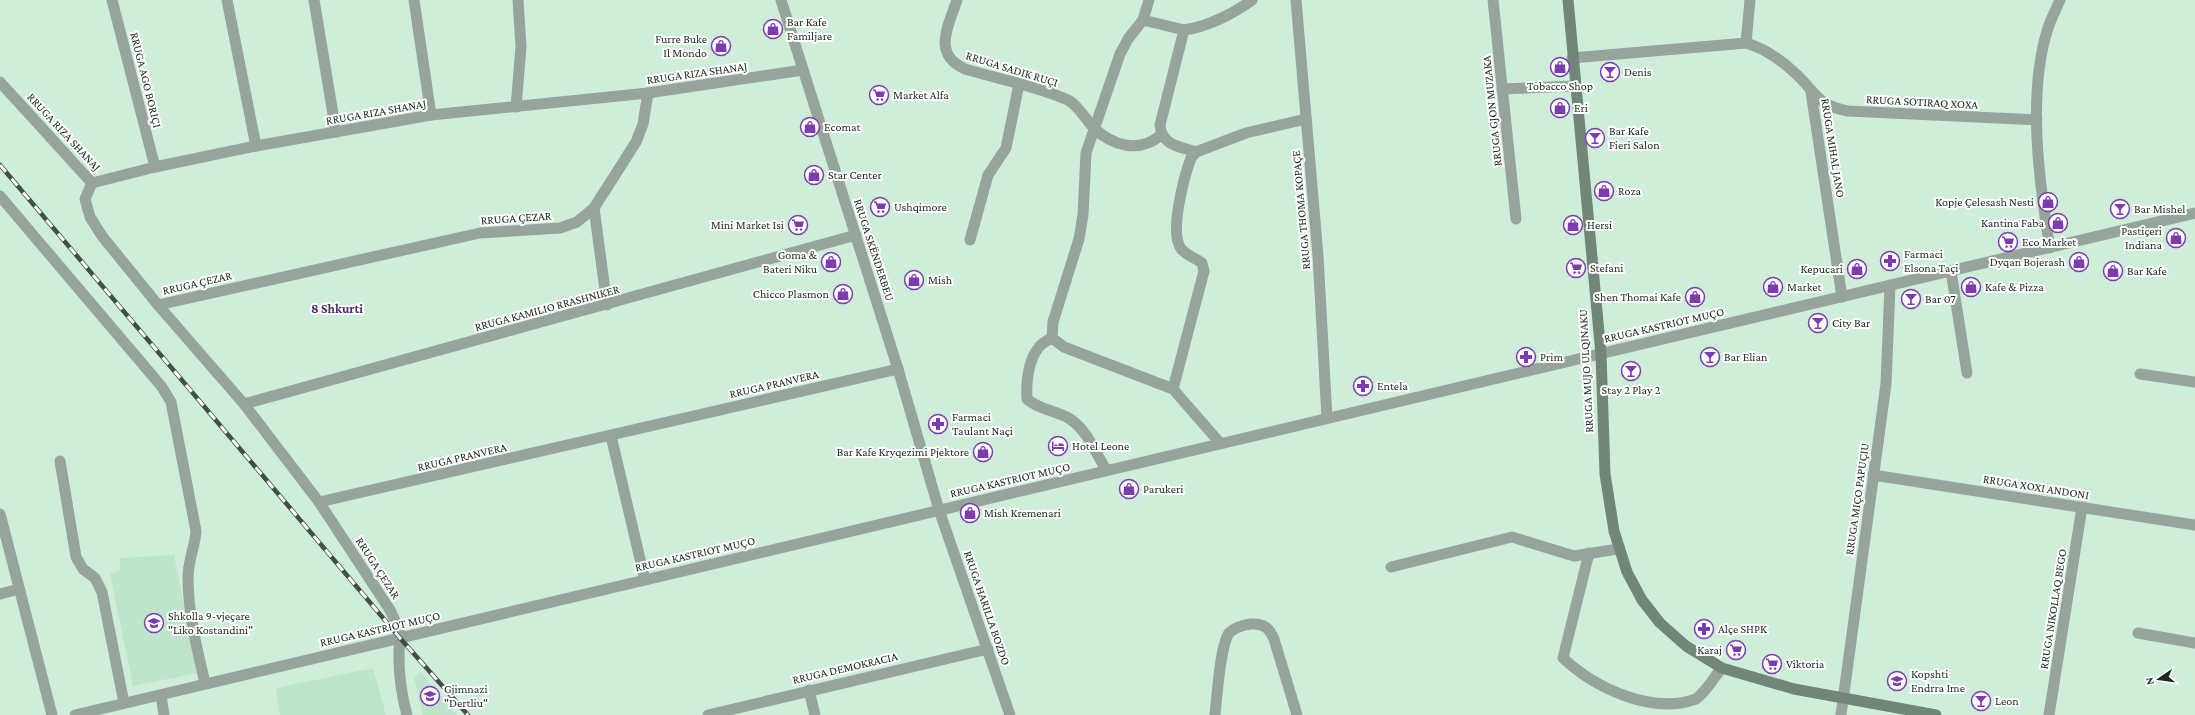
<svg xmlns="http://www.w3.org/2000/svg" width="2195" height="715" font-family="'Crimson Pro',serif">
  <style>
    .built { fill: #bee5cc }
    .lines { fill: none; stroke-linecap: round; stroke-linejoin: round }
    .minor { stroke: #97a49b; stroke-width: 11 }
    .tertiary { stroke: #97a49b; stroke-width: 11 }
    .secondary { stroke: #718578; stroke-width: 11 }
    .rail-casing { stroke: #405045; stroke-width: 4.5 }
    .rail { stroke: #fff; stroke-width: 3; stroke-dasharray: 9; stroke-linecap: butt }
    .labels { text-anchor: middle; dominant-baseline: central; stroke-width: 4; stroke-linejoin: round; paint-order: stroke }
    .poi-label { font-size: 12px; fill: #1c2820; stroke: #fff; text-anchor: start }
    .street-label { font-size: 12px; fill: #1c2820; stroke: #fff }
    .neighbourhood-label { font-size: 13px; font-weight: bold; fill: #4b2d66; stroke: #fff }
  </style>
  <rect width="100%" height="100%" fill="#ceeed9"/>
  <!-- built -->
  <g class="built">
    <polygon points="174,555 197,673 133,686 110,574 120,570 120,558"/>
    <polygon points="373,668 386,715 280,715 276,688"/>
    <polygon points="421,672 457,715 423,715 414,678"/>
  </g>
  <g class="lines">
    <!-- minor -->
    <g class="minor">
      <polyline points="112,0 155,167"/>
      <polyline points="227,0 256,146"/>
      <polyline points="314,0 336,132"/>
      <polyline points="414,0 431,115"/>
      <path d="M957,0C948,27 932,54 965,69C999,79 1036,86 1068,100C1078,105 1086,120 1093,127C1113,147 1140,153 1161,135"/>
      <polyline points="1149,0 1143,20 1128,39 1120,54 1086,153 1083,215 1079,239 1053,322 1052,338 1064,347 1173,389 1220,443"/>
      <polyline points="1296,0 1318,256 1327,418"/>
      <polyline points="1493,0 1516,219"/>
      <path d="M1143,20L1184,30C1207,27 1233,14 1252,0"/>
      <path d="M1184,30L1160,125C1162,146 1179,146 1196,152"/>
      <polyline points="1746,43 1750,0"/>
      <path d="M1572,58L1746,43C1764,48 1781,60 1795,73C1817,93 1816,105 1848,111L2037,120"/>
      <polyline points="0,82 92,183 155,167 256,146 431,115 648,93 803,70"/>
      <polyline points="1502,89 1575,86"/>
      <polyline points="1811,92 1842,297"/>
      <polyline points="516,107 521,47 518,0"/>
      <polyline points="92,183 85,199 90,217 102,236 158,305 244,404 319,502 390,610 399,629 400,638"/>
      <path d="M0,196L162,387L171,402L196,531C195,547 188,561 188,577C188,613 197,649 205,683"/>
      <polyline points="594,208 607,305"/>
      <polyline points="970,240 988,175 1006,148 1019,84"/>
      <path d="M2050,248C2039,182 2027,93 2048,28C2051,19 2056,9 2060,0"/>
      <polyline points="1951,271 1967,373"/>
      <polyline points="158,305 480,233 560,228 577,222 594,208 636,142 643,124 648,93"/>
      <path d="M1052,338C1048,340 1042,343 1039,347C1028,360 1026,383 1027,399C1041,411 1056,410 1070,419C1087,430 1096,453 1106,470"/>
      <polyline points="2140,374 2195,382"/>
      <path d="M1173,389L1204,271L1202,263C1195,257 1184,255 1180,247C1170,229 1184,177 1191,158L1196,152L1246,133L1306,119"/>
      <polyline points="244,404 856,235"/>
      <polyline points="611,436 645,580"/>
      <polyline points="60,461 76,557 83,569 95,578 102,592 124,703"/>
      <polyline points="1873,475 2195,525"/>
      <polyline points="319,502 898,369"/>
      <polyline points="939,510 1010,715"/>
      <polyline points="0,514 52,715"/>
      <path d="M1589,553L1563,658C1595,688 1652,715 1696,699C1706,692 1714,677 1722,668"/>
      <polyline points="1391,567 1512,537 1574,556 1618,549"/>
      <polyline points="0,594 19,589"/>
      <polyline points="2138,633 2195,643"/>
      <polyline points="809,690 815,715"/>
      <polyline points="161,695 164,715"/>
      <polyline points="708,715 988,649"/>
      <path d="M1215,715C1217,697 1220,646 1229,633C1235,627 1243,625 1251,624C1264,623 1269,628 1274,639L1297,715"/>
      <polyline points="1841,715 1886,384 1890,285"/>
      <polyline points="2049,715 2082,507"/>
    </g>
    <!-- tertiary -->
    <g class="tertiary">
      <polyline points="781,0 898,369 939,510"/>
      <path d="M400,638C397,665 400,689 407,715"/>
      <polyline points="75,715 2195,213"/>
    </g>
    <!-- secondary -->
    <polyline class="secondary" points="1568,0 1601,354 1605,474 1614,531 1627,572 1642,600 1660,623 1686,646 1722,668 1794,689 1936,715"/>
    <!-- rail casing -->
    <g class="rail-casing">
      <polyline id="rail" points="0,165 400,638 468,715"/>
    </g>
    <!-- rail -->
    <use href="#rail" class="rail"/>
  </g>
  <!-- icons -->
  <defs>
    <g id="shop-ring" transform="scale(1)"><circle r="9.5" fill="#fff" stroke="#7c3bb0" stroke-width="1.5"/><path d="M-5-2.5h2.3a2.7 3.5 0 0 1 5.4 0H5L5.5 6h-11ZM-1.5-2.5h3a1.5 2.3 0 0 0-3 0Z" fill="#7c3bb0"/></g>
    <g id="bar-ring" transform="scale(1)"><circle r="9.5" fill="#fff" stroke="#7c3bb0" stroke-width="1.5"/><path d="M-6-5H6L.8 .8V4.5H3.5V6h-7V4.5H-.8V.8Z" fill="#7c3bb0"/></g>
    <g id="supermarket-ring" transform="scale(1)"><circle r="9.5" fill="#fff" stroke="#7c3bb0" stroke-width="1.5"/><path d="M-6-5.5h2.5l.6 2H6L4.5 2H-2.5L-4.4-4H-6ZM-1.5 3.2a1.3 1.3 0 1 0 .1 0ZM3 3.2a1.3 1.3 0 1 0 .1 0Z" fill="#7c3bb0"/></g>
    <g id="pharmacy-ring" transform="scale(1)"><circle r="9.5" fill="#fff" stroke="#7c3bb0" stroke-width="1.5"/><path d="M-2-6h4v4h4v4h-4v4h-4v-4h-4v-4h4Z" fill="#7c3bb0"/></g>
    <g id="hotel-ring" transform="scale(1)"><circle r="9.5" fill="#fff" stroke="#7c3bb0" stroke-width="1.5"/><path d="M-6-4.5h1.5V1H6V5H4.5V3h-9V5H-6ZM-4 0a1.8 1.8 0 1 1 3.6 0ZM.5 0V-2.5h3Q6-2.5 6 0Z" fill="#7c3bb0"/></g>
    <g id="school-ring" transform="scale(1)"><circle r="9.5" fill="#fff" stroke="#7c3bb0" stroke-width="1.5"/><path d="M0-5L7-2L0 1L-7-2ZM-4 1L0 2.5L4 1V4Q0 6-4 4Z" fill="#7c3bb0"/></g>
  </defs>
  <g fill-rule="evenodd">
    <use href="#shop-ring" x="773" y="29"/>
    <use href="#shop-ring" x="721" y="46"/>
    <use href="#shop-ring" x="1560" y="67"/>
    <use href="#bar-ring" x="1610" y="72"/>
    <use href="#supermarket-ring" x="879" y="95"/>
    <use href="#shop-ring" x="1560" y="108"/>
    <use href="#shop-ring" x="810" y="127"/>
    <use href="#bar-ring" x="1595" y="138"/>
    <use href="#shop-ring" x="814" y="175"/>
    <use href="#shop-ring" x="1604" y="191"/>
    <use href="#shop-ring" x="2048" y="202"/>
    <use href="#supermarket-ring" x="880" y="207"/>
    <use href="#bar-ring" x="2120" y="209"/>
    <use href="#shop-ring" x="2058" y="223"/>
    <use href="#supermarket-ring" x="798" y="225"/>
    <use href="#shop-ring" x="1573" y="225"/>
    <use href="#shop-ring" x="2176" y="238"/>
    <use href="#supermarket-ring" x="2008" y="242"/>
    <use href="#pharmacy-ring" x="1890" y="261"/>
    <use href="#shop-ring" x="831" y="262"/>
    <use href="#shop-ring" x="2079" y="262"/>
    <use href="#supermarket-ring" x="1576" y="268"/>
    <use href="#shop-ring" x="1857" y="269"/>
    <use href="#shop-ring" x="2113" y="271"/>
    <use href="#shop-ring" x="914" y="280"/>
    <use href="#shop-ring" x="1773" y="287"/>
    <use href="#shop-ring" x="1971" y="287"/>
    <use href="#shop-ring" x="843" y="294"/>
    <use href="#shop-ring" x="1695" y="297"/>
    <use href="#bar-ring" x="1911" y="299"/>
    <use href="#bar-ring" x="1818" y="323"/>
    <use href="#pharmacy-ring" x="1526" y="357"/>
    <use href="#bar-ring" x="1710" y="357"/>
    <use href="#bar-ring" x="1631" y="371"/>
    <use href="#pharmacy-ring" x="1363" y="386"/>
    <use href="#pharmacy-ring" x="938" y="424"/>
    <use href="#hotel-ring" x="1058" y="446"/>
    <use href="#shop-ring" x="983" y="452"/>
    <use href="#shop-ring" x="1129" y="489"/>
    <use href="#shop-ring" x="970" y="513"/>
    <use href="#school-ring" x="154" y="623"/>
    <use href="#pharmacy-ring" x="1704" y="629"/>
    <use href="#supermarket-ring" x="1736" y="650"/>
    <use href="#supermarket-ring" x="1772" y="664"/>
    <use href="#school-ring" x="1897" y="681"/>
    <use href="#school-ring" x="430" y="696"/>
    <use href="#bar-ring" x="1981" y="701"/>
  </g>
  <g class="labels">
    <!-- poi labels -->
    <g class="poi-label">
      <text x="787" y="22">Bar Kafe<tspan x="787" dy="14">Familjare</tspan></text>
      <text x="707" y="39" text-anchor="end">Furre Buke<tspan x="707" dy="14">Il Mondo</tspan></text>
      <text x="1624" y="72">Denis</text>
      <text x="1560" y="86" text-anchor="middle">Tobacco Shop</text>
      <text x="893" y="95">Market Alfa</text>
      <text x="1574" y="108">Eri</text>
      <text x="824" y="127">Ecomat</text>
      <text x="1609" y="131">Bar Kafe<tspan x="1609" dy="14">Fieri Salon</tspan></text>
      <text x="828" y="175">Star Center</text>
      <text x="1618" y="191">Roza</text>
      <text x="2034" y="202" text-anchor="end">Kopje Çelesash Nesti</text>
      <text x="894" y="207">Ushqimore</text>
      <text x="2134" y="209">Bar Mishel</text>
      <text x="2044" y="223" text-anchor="end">Kantina Faba</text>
      <text x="784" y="225" text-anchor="end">Mini Market Isi</text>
      <text x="1587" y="225">Hersi</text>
      <text x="2162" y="231" text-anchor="end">Pastiçeri<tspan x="2162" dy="14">Indiana</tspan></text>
      <text x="2022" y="242">Eco Market</text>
      <text x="1904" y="254">Farmaci<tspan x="1904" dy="14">Elsona Taçi</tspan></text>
      <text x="817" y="255" text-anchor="end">Goma &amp;<tspan x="817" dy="14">Bateri Niku</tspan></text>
      <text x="2065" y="262" text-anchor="end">Dyqan Bojerash</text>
      <text x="1590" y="268">Stefani</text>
      <text x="1843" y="269" text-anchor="end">Kepucari</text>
      <text x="2127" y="271">Bar Kafe</text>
      <text x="928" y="280">Mish</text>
      <text x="1787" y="287">Market</text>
      <text x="1985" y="287">Kafe &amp; Pizza</text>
      <text x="829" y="294" text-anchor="end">Chicco Plasmon</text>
      <text x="1681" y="297" text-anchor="end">Shen Thomai Kafe</text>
      <text x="1925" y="299">Bar 07</text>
      <text x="1832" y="323">City Bar</text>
      <text x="1540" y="357">Prim</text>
      <text x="1724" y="357">Bar Elian</text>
      <text x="1377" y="386">Entela</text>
      <text x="1631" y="390" text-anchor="middle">Stay 2 Play 2</text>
      <text x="952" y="417">Farmaci<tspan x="952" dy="14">Taulant Naçi</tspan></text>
      <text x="1072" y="446">Hotel Leone</text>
      <text x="969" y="452" text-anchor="end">Bar Kafe Kryqezimi Pjektore</text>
      <text x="1143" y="489">Parukeri</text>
      <text x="984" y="513">Mish Kremenari</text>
      <text x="168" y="616">Shkolla 9-vjeçare<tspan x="168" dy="14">"Liko Kostandini"</tspan></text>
      <text x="1718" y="629">Alçe SHPK</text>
      <text x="1722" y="650" text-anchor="end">Karaj</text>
      <text x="1786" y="664">Viktoria</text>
      <text x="1911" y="674">Kopshti<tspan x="1911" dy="14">Endrra Ime</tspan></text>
      <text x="444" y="689">Gjimnazi<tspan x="444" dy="14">"Dertliu"</tspan></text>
      <text x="1995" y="701">Leon</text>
    </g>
    <!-- street labels -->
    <g class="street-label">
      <text transform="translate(1012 69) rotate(17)">RRUGA SADIK RUÇI</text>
      <text transform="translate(697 73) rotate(-8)">RRUGA RIZA SHANAJ</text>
      <text transform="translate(146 80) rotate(76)">RRUGA AGO BORIÇI</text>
      <text transform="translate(1922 102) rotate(3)">RRUGA SOTIRAQ XOXA</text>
      <text transform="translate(1492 111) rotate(-96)">RRUGA GJON MUZAKA</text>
      <text transform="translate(376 112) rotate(-10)">RRUGA RIZA SHANAJ</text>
      <text transform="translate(64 132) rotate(47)">RRUGA RIZA SHANAJ</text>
      <text transform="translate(1833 148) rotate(81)">RRUGA MIHAL JANO</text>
      <text transform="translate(1301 210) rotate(-95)">RRUGA THOMA KOPAÇE</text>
      <text transform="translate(516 218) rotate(-4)">RRUGA ÇEZAR</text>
      <text transform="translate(874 250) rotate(72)">RRUGA SKËNDERBEU</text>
      <text transform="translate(197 283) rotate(-13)">RRUGA ÇEZAR</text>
      <text transform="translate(547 308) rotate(-15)">RRUGA KAMILIO RRASHNIKER</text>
      <text transform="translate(1664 325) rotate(-13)">RRUGA KASTRIOT MUÇO</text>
      <text transform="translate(1586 371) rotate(-93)">RRUGA MUJO ULQINAKU</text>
      <text transform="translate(774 384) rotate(-13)">RRUGA PRANVERA</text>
      <text transform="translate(462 457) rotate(-13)">RRUGA PRANVERA</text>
      <text transform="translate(1010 480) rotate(-13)">RRUGA KASTRIOT MUÇO</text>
      <text transform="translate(2036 487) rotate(9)">RRUGA XOXI ANDONI</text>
      <text transform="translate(1857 499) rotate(-82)">RRUGA MIÇO PAPUÇIU</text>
      <text transform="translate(695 554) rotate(-13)">RRUGA KASTRIOT MUÇO</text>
      <text transform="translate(378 568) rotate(57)">RRUGA ÇEZAR</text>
      <text transform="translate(987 608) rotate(71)">RRUGA HARILLA BOZDO</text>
      <text transform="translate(2053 609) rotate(-81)">RRUGA NIKOLLAQ BEGO</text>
      <text transform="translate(380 629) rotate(-13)">RRUGA KASTRIOT MUÇO</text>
      <text transform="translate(845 668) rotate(-13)">RRUGA DEMOKRACIA</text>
    </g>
    <!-- neighbourhood labels -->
    <g class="neighbourhood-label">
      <text x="337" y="308">8 Shkurti</text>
    </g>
  </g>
  <!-- north arrow -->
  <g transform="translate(2159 679) rotate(257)" stroke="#ffffff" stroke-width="3" paint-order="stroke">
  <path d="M0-3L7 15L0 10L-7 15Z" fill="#1c2820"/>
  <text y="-6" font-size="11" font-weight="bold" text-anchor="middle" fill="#1c2820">N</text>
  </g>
</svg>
